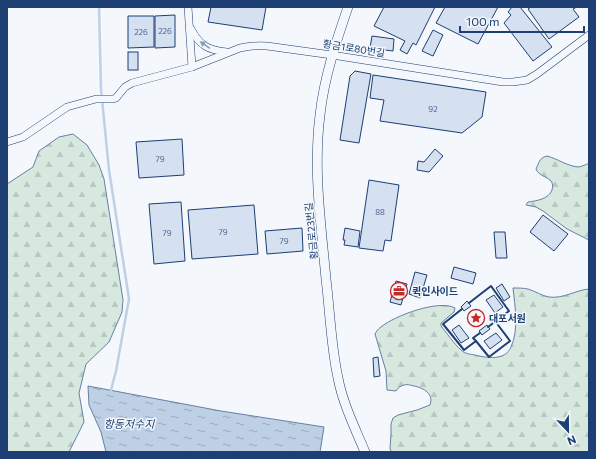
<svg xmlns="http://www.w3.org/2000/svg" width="596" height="459" font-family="Commissioner,'Noto Sans KR',sans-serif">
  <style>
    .forest { fill: url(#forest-firs); stroke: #687fa3 }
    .water { fill: url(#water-ripples); stroke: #687fa3 }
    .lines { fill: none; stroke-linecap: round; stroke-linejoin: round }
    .stream { stroke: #bed0e5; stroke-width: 2.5 }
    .building { fill: #d5e0f0; stroke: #1d3f73 }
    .minor-casing { stroke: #1d3f73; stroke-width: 8 }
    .tertiary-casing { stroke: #1d3f73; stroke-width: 10 }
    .minor { stroke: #f4f7fb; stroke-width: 7 }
    .tertiary { stroke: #f4f7fb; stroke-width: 9 }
    .wall { stroke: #1d3f73; stroke-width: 2 }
    .oneway { fill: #889bb7 }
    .labels { text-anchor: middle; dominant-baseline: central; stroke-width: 3; stroke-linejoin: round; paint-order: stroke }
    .number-label { font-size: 8px; fill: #4b6792 }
    .street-label { font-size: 10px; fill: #1d3f73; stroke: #f4f7fb }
    .poi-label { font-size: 10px; font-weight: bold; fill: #1d3f73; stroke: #f4f7fb; text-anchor: start }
    .water-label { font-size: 11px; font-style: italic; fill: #1d3f73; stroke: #f4f7fb }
  </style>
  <defs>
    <pattern id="forest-firs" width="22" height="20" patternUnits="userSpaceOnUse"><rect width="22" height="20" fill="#d7e8df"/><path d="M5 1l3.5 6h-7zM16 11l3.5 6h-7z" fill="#b8c8c3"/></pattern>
    <pattern id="water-ripples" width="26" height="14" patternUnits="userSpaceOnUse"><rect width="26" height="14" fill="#bed0e5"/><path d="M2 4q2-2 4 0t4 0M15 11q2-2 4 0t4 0" fill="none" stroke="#9aaabe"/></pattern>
  </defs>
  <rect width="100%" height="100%" fill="#f4f7fb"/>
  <!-- forest -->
  <g class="forest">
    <polygon points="73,134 87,145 99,165 104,179 123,300 122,312 109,342 86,364 79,393 84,422 69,452 7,452 7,184 33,167 39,151 59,137"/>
    <path d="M547,156C556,158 569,167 579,167C582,166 586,165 589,163V240L567,229L543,211L536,207L526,205L528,202C536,201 549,199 552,190C553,186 553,184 551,181C546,176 539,176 536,169C539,163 539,158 547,156Z"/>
    <path d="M513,288C518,288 523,288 528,289C535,291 542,296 549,297C563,299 576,290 589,289V452H392L390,449L391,434V424L393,418L398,415L417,410L430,405C434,394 424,388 414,386C410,385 407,384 404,385C400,386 398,388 396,391L387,390L386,371L375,334C376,332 378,329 381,327C394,316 439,299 455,308L454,312L441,323V326C447,333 454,344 461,350C465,354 470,354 475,355C487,358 505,361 511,347C519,330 515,306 513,288Z"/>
  </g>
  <!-- water -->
  <polygon class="water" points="88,386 221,411 324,427 320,452 106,452 101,432 89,405"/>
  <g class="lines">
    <!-- stream -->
    <polyline class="stream" points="99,7 101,89 109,170 129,299 116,371 111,390"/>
  </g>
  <!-- building -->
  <g class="building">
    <polygon points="211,7 266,7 262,30 208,22"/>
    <polygon points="384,7 435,7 416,45 413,43 407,54 400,50 405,41 374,26"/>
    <polygon points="445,7 498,7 478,44 436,23"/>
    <polygon points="512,7 520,7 552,47 533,61 504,23 511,15 508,12"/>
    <polygon points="531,7 577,7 573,9 579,17 549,39 528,9"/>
    <polygon points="175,15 175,47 155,48 155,16"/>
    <polygon points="128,16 154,16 154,47 128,48"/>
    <polygon points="433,30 443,35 433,56 422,51"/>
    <polygon points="372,36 394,39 393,51 370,48"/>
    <rect x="128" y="52" width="10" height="18"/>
    <polygon points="355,71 371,74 359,143 340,140 350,76"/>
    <polygon points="373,75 486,92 482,117 462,133 380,121 384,100 370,98"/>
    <polygon points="182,139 184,175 139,178 136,142"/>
    <polygon points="435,149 443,156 429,172 417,170 418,161 424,162"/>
    <polygon points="369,180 399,185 391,241 385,240 383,251 359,248"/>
    <polygon points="181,202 185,261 154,264 149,204"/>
    <polygon points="254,205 258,254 192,259 188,210"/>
    <polygon points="543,215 568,234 554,251 530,232"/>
    <polygon points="302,228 303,251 267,254 265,231"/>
    <polygon points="345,228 360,231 358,247 344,245 345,240 343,240"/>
    <polygon points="494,232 505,232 507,258 496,258"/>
    <polygon points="454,267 476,273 473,284 451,278"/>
    <polygon points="415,272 427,275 420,298 409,294"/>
    <polygon points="396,281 407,284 401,305 390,302"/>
    <polygon points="502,284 510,297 504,301 496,288"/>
    <polygon points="494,295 503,307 495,313 486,300"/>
    <polygon points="467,301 471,306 464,311 461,307"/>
    <polygon points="459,325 469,338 461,343 452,330"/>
    <polygon points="487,325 490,329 482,335 479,331"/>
    <polygon points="496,333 502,340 490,349 484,341"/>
    <polygon points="378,357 380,376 374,377 373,358"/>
  </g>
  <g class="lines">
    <!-- minor casing -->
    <g class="minor-casing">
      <g id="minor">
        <polyline points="188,7 192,67"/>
        <path d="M191,29C200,46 208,50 227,52"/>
        <path d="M7,142L23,137L67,107L96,99H113L116,98L125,87L132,83L192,67L240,48C250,46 258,45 267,46L332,55L503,82H513L527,80L537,74L589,35"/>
      </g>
    </g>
    <!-- tertiary casing -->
    <g class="tertiary-casing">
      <path id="tertiary" d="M348,7C336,42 324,78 320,115C313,170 321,224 326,279C330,312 331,346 338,378C343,404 355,428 365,452"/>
    </g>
    <!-- minor -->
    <use href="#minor" class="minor"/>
    <!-- tertiary -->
    <use href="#tertiary" class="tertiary"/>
    <!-- wall -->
    <g class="wall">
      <polyline points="469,303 491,286 509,311 488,327"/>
      <polyline points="462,309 443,324 464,350 476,341 473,338 480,333"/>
      <polyline points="476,341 489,357 510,341 495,321"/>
    </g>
  </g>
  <!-- one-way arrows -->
  <defs><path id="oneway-solid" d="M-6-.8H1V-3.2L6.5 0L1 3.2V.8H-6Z"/></defs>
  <use class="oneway" href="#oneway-solid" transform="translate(205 45) rotate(-145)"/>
  <!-- icons -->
  <defs>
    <g id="office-ring" transform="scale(0.9)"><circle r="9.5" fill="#f4f7fb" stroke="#c62828" stroke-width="1.5"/><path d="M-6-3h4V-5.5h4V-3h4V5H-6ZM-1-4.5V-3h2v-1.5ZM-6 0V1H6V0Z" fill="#c62828"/></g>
    <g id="sight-ring" transform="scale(0.9)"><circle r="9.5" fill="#f4f7fb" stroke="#c62828" stroke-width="1.5"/><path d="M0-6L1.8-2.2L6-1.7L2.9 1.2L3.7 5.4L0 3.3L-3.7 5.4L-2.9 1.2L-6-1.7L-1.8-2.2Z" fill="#c62828"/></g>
  </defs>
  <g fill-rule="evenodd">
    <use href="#office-ring" x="399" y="291"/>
    <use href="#sight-ring" x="476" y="318"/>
  </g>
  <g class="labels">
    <!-- number labels -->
    <g class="number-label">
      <text x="165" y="31">226</text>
      <text x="141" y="32">226</text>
      <text x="433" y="109">92</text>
      <text x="160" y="159">79</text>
      <text x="380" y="212">88</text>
      <text x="223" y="232">79</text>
      <text x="167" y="233">79</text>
      <text x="284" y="241">79</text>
    </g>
    <!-- street labels -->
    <g class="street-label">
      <text transform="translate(354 48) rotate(9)">황금1로80번길</text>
      <text transform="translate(311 231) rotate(-96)">황금로23번길</text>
    </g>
    <!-- poi labels -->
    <g class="poi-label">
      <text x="412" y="291">퀵인사이드</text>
      <text x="489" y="318">대포서원</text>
    </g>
    <!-- water labels -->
    <g class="water-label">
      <text x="129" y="423">항동저수지</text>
    </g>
  </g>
  <!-- border -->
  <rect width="596" height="459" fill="none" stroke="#1d3f73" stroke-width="16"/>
  <!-- north arrow -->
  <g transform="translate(568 431) rotate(158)" stroke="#f4f7fb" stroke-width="3" paint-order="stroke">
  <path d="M0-3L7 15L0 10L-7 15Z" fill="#1d3f73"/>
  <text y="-6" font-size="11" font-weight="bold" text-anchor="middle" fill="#1d3f73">N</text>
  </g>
  <!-- scale -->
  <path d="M460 26v6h124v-6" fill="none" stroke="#1d3f73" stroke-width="2"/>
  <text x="466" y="26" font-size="12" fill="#1d3f73" stroke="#f4f7fb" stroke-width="3" paint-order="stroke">100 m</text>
</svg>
